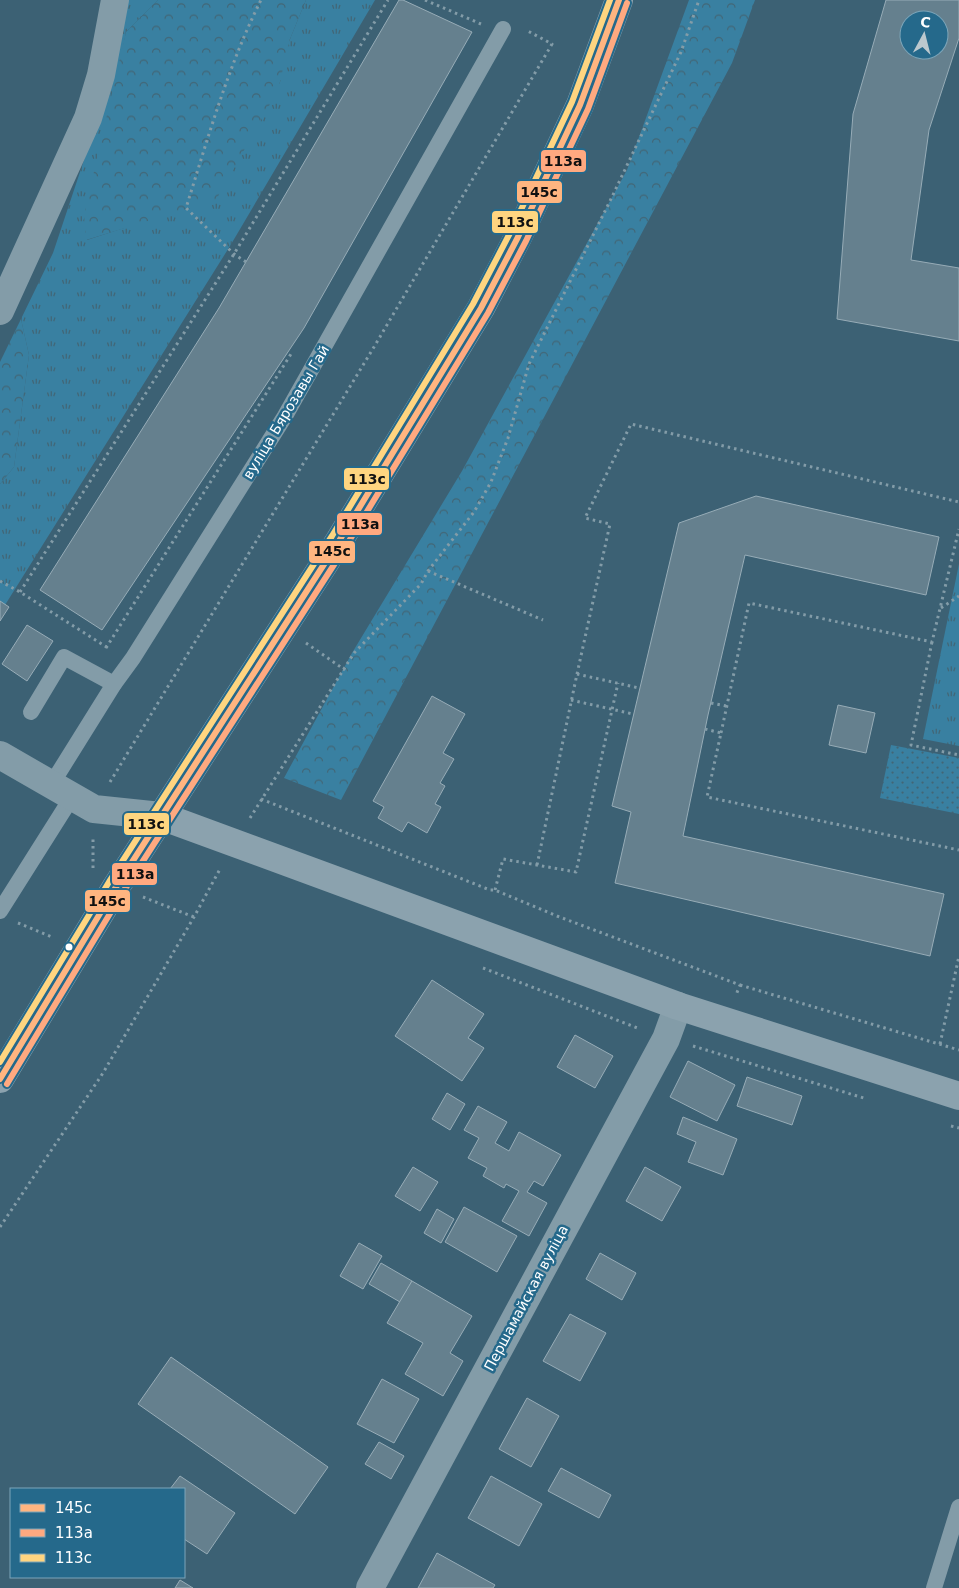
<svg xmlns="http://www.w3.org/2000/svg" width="959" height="1588" font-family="'DejaVu Sans',sans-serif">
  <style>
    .grass { fill: url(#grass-tufts) }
    .forest { fill: url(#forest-crowns) }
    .park { fill: url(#park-dots) }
    .building { fill: #65808e; stroke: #97acb7; fill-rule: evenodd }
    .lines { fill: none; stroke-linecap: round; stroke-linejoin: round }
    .path { stroke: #839ca8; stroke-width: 3; stroke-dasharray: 2.5 4; stroke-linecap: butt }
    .lane { stroke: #839ca8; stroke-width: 16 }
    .street { stroke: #839ca8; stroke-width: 28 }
    .secondary { stroke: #8ba2ae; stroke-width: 28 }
    .bus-1-casing { stroke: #25698b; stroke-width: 10 }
    .bus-2-casing { stroke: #25698b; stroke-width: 10 }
    .bus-3-casing { stroke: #25698b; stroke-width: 10 }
    .bus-1 { stroke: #ffb580; stroke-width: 6 }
    .bus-2 { stroke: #ffa980; stroke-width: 6 }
    .bus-3 { stroke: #ffd580; stroke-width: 6 }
    .bus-dot { fill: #fff; stroke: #25698b; stroke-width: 2 }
    .labels { text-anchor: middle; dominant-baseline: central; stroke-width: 5; stroke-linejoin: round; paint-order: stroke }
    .street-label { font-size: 14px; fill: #fff; stroke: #25698b }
    .line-badge { stroke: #25698b; stroke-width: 2 }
    .pale-badge-label { font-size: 14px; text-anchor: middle; font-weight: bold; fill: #111 }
  </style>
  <defs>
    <pattern id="grass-tufts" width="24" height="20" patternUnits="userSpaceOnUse" patternTransform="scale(1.25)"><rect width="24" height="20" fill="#3980a1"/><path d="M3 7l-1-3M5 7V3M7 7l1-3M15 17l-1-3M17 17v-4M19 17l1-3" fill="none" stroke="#426676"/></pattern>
    <pattern id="forest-crowns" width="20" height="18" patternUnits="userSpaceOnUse" patternTransform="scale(1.25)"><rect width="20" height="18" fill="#3980a1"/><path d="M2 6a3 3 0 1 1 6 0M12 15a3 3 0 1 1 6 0" fill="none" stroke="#426676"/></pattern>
    <pattern id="park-dots" width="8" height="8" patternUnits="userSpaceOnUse" patternTransform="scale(1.25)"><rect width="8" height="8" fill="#3980a1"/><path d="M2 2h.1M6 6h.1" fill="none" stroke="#426676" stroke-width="1.8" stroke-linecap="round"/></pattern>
  </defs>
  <rect width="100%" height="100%" fill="#3c6174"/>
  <!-- grass -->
  <g class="grass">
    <polygon points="125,0 158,0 126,32 87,240 124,228 290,39 306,0 375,0 230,246 0,613 0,484 14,467 29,355 21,319 53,253 104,100"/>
    <polygon points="959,564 959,746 923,739"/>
  </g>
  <!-- forest -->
  <g class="forest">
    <polygon points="158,0 306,0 290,39 278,90 216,200 86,240 84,215 126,32"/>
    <polygon points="689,0 755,0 732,63 341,800 284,778 352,653 462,471 627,170"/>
    <polygon points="21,319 29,355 14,467 0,484 0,362"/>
  </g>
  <!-- park -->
  <polygon class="park" points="891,745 959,758 959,814 880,798"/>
  <!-- building -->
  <g class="building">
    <polygon points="399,0 403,0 472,32 304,328 102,630 40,590 219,308"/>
    <path d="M886,0H959V38L929,130L911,260L959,268V341L837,319L853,114ZM909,20H939V50H909Z"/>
    <polygon points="756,496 939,537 926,595 745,555 708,715 683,836 944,894 930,956 615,883 631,812 612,806 679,523"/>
    <polygon points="0,601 9,607 0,621"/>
    <polygon points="27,625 53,641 27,681 2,664"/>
    <polygon points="432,696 465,714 443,753 454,759 440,783 445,786 435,804 441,807 427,833 408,822 402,832 378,818 384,807 373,801"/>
    <polygon points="838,705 875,713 866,753 829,745"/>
    <polygon points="432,980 484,1014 468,1038 484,1048 462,1081 395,1036"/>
    <polygon points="575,1035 613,1056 595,1088 557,1067"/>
    <polygon points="688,1061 735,1085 717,1121 670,1097"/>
    <polygon points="747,1077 802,1096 792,1125 737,1106"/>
    <polygon points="447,1093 465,1104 450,1130 432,1119"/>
    <polygon points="478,1106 507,1122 495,1143 509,1151 519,1132 561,1155 543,1186 534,1181 527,1192 547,1203 529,1236 502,1221 519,1191 506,1184 504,1188 483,1176 487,1168 468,1158 479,1138 464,1130"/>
    <polygon points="683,1117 737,1139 723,1175 688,1162 696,1142 677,1134"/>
    <polygon points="413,1167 438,1182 420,1211 395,1196"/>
    <polygon points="645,1167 681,1187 662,1221 626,1201"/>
    <polygon points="464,1207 517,1236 497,1272 445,1242"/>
    <polygon points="437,1209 454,1219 441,1243 424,1233"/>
    <polygon points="359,1243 382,1256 363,1289 340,1276"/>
    <polygon points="600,1253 636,1273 622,1300 586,1279"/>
    <polygon points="381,1263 412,1281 400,1302 369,1284"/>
    <polygon points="412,1281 472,1316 450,1353 463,1361 443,1396 405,1374 423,1343 387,1323"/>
    <polygon points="570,1314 606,1333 580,1381 543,1361"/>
    <polygon points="171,1357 328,1467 295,1514 138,1404"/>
    <polygon points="382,1379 419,1399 394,1443 357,1424"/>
    <polygon points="527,1398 559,1416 531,1467 499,1449"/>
    <polygon points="379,1442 404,1456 391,1479 365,1464"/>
    <polygon points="561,1468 611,1495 599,1518 548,1491"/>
    <polygon points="180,1476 235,1513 207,1554 184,1539 184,1489 170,1489"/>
    <polygon points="491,1476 542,1504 519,1546 468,1518"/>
    <polygon points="437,1553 495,1585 493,1588 418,1588"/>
    <polygon points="180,1580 193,1588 175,1588"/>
  </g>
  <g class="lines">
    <!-- path -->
    <g class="path">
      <polyline points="425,0 481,24"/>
      <path d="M246,262L234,254L186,208C208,138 228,66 261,0"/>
      <polyline points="428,571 543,620"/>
      <polyline points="0,581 20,592 108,648"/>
      <polyline points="20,592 234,254 388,0"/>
      <polyline points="941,608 959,596"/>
      <polyline points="932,642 911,745 959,755"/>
      <polyline points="306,643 345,670"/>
      <polyline points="106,648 291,354"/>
      <polyline points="577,674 639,688"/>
      <polyline points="571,700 633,714"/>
      <polyline points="711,703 726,706"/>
      <polyline points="705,729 721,733 707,797 959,850"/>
      <polyline points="721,733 749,603 932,642 959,529"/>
      <polyline points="110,782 374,347 552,44 526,30"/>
      <polyline points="261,799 490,890 495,890 557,916 740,985 736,995"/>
      <polyline points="250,818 354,653 421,584 428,571 474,512 491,482 508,438 529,364 610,201 681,52 699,0"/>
      <polyline points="537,865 577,674 610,524 585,518 631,424 959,502"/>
      <polyline points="93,868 93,837"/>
      <polyline points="495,890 503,859 576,872 618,683"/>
      <polyline points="143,897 194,917"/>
      <polyline points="18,923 52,937"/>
      <polyline points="483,968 640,1029"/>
      <polyline points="740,985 959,1050"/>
      <polyline points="940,1044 959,956"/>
      <polyline points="693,1046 867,1099"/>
      <polyline points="951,1126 959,1128"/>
      <polyline points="0,1227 103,1073 194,917 220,869"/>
    </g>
    <!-- lane -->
    <g class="lane">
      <polyline points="31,712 64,657 114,684"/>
      <polyline points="51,785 114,684 133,658 285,416 503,29"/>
      <polyline points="0,911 72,797"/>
      <polyline points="934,1588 959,1507"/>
    </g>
    <!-- street -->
    <g class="street">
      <polyline points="0,311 88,118 101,75 115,0"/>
      <polyline points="0,755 94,809 161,816"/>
      <polyline points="370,1588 666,1039 678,1006"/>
    </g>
    <!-- secondary -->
    <g class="secondary">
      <polyline points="161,816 678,1006 959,1096"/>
      <polyline points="0,1079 116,887 339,541 481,308 518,237 580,105 619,0"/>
    </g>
    <!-- bus-1 casing -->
    <g class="bus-1-casing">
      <polyline id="bus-1" points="0,1079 116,887 339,541 481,308 518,237 580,105 619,0"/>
    </g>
    <!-- bus-2 casing -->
    <g class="bus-2-casing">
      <polyline id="bus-2" points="7,1084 123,892 346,546 488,313 526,241 588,109 627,3"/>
    </g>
    <!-- bus-3 casing -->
    <g class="bus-3-casing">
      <polyline id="bus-3" points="0,1062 109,882 332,536 473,304 510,233 572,102 610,0"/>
    </g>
    <!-- bus-1 -->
    <use href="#bus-1" class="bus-1"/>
    <!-- bus-2 -->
    <use href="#bus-2" class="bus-2"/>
    <!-- bus-3 -->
    <use href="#bus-3" class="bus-3"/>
  </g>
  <!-- markers -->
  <circle class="bus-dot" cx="69" cy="947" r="4.5"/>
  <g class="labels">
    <!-- street labels -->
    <g class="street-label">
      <text transform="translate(286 412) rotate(-59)">вуліца Бярозавы Гай</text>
      <text transform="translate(526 1298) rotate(-62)">Першамайская вуліца</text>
    </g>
  </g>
  <g class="line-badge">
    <rect x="540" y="149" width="47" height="24" rx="5" fill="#ffa980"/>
    <rect x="516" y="180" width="47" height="24" rx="5" fill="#ffb580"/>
    <rect x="491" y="210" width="48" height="24" rx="5" fill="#ffd580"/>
    <rect x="343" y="467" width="47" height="24" rx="5" fill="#ffd580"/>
    <rect x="336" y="512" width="47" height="24" rx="5" fill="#ffa980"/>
    <rect x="308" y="540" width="48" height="24" rx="5" fill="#ffb580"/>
    <rect x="123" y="812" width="47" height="24" rx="5" fill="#ffd580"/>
    <rect x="111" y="862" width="47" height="24" rx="5" fill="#ffa980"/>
    <rect x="84" y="889" width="47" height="24" rx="5" fill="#ffb580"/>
  </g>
  <g class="pale-badge-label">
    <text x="563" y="166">113а</text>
    <text x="539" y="197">145с</text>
    <text x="515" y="227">113с</text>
    <text x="367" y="484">113с</text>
    <text x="360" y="529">113а</text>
    <text x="332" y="556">145с</text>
    <text x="146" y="829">113с</text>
    <text x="135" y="879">113а</text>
    <text x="107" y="906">145с</text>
  </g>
  <!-- legend -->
  <rect x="10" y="1488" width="175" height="90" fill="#25698b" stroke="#7ca5b9"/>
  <rect x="20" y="1504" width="25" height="8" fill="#ffb580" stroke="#7ca5b9"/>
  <text x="55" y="1513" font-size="15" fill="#ffffff">145с</text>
  <rect x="20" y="1529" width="25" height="8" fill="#ffa980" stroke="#7ca5b9"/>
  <text x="55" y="1538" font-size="15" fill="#ffffff">113а</text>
  <rect x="20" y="1554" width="25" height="8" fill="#ffd580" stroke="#7ca5b9"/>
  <text x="55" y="1563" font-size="15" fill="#ffffff">113с</text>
  <!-- north arrow -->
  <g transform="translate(924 35) rotate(7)"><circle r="24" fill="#25698b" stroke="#7ca5b9"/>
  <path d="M0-4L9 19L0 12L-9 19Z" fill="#bbc8ce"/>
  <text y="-8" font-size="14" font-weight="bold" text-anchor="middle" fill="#ffffff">С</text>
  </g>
</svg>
